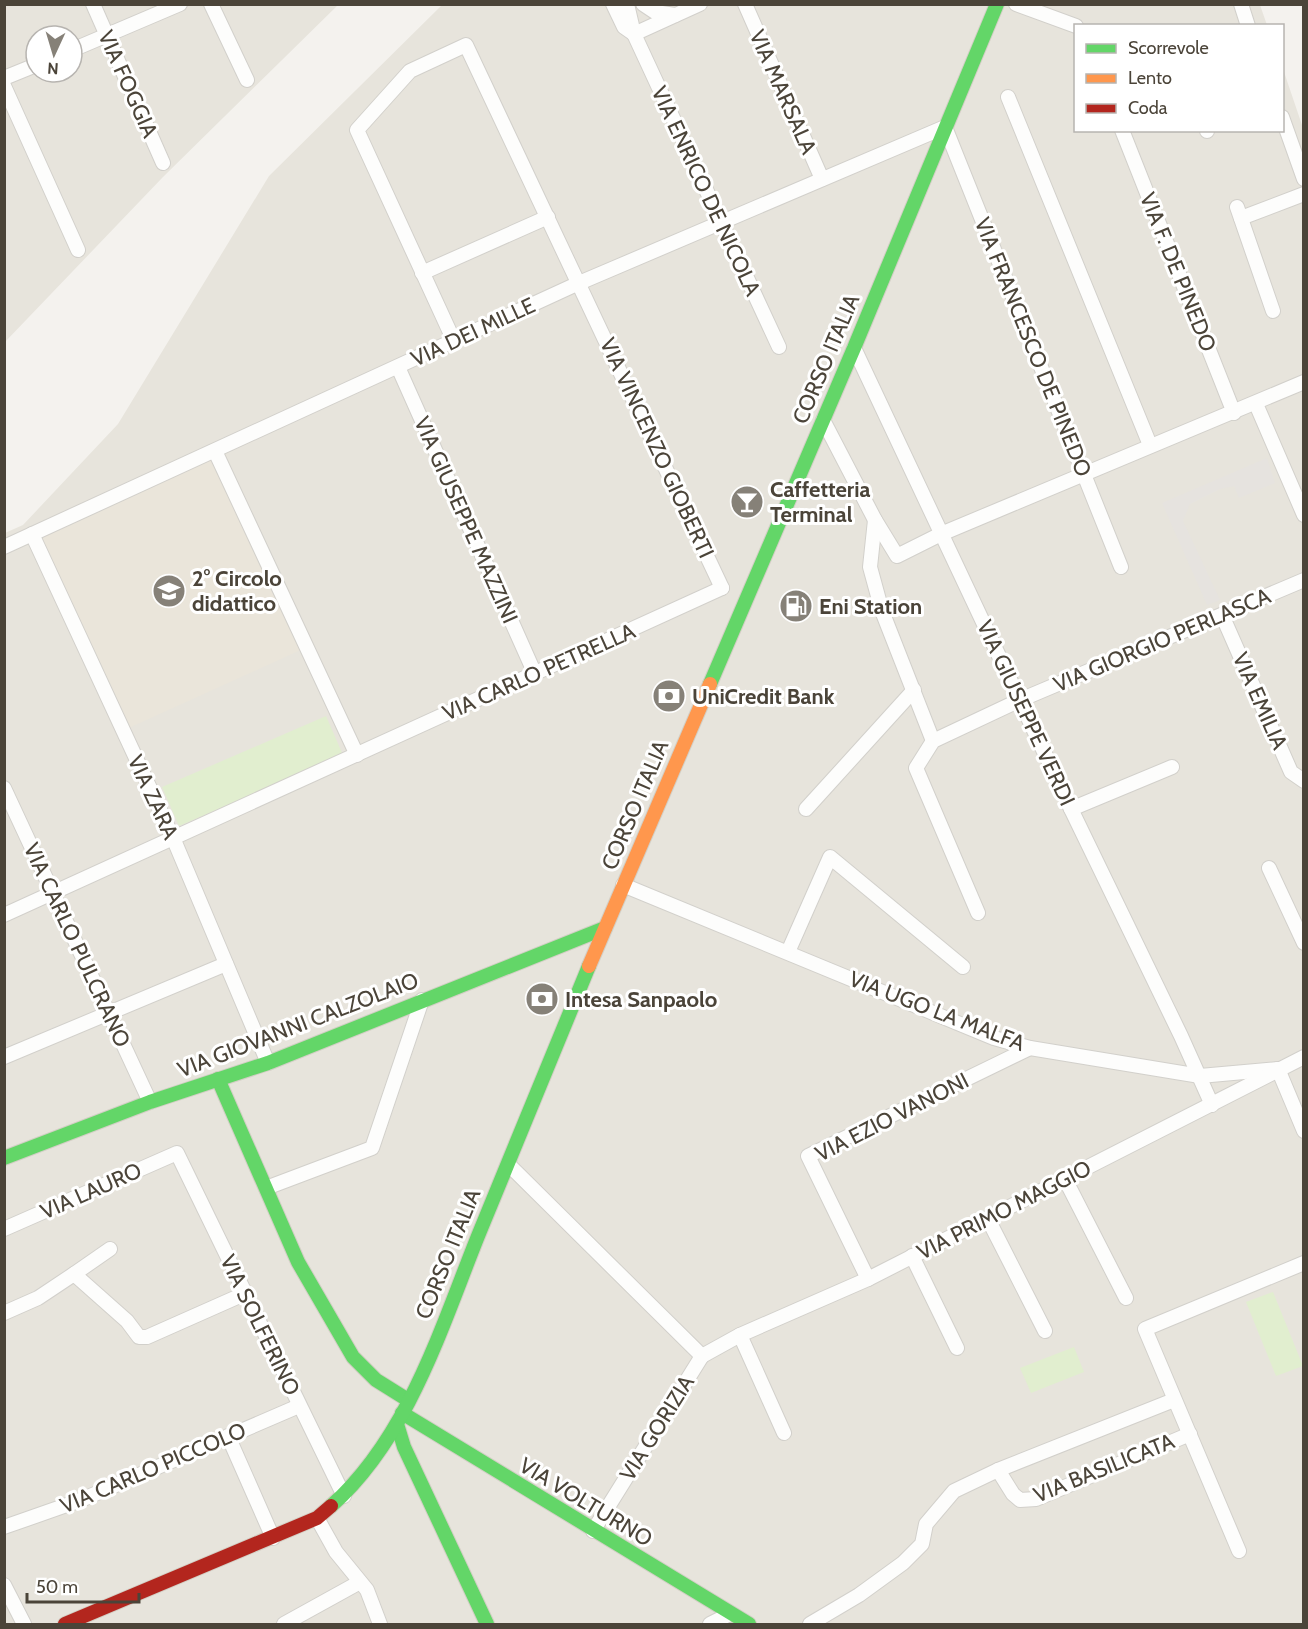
<svg xmlns="http://www.w3.org/2000/svg" width="1308" height="1629" font-family="Cabin,sans-serif">
  <style>
    .residential { fill: #e7e4dc; fill-rule: evenodd }
    .education { fill: #eae5da }
    .green { fill: #e1eecf }
    .parking { fill: #e6e3df }
    .lines { fill: none; stroke-linecap: round; stroke-linejoin: round }
    .street-casing { stroke: #d2d0cb; stroke-width: 16 }
    .fast-casing { stroke: #d3cfc5; stroke-width: 16 }
    .slow-casing { stroke: #d3cfc5; stroke-width: 16 }
    .jam-casing { stroke: #d3cfc5; stroke-width: 16 }
    .street { stroke: #fdfdfc; stroke-width: 14 }
    .fast { stroke: #63d668; stroke-width: 14 }
    .slow { stroke: #ff974d; stroke-width: 14 }
    .jam { stroke: #b3261e; stroke-width: 14 }
    .labels { text-anchor: middle; dominant-baseline: central; stroke-width: 6; stroke-linejoin: round; paint-order: stroke }
    .street-label { font-size: 22px; fill: #4b4439; stroke: #fff }
    .poi-label { font-size: 22px; font-weight: bold; fill: #4b4439; stroke: #fff; text-anchor: start }
  </style>
  <rect width="100%" height="100%" fill="#f4f2ee"/>
  <!-- residential -->
  <g class="residential">
    <path d="M5,5H338L163,177L5,342ZM36,36H72V72H36Z"/>
    <polygon points="442,5 1260,5 1267,25 1076,26 1076,130 1282,130 1283,69 1303,128 1303,1624 5,1624 5,533 23,525 118,424 269,176"/>
  </g>
  <!-- education -->
  <polygon class="education" points="215,451 305,648 122,731 32,534"/>
  <!-- green -->
  <g class="green">
    <polygon points="326,716 343,755 179,826 162,787"/>
    <polygon points="1273,1292 1303,1366 1276,1376 1246,1302"/>
    <polygon points="1074,1347 1084,1372 1031,1393 1020,1368"/>
  </g>
  <!-- parking -->
  <polygon class="parking" points="1267,458 1275,483 1239,498 1234,486 1220,489 1190,504 1183,521 1220,600 1207,605 1162,503"/>
  <g class="lines">
    <!-- street casing -->
    <g class="street-casing">
      <g id="street">
        <polyline points="93,4 163,163"/>
        <polyline points="211,4 247,80"/>
        <polyline points="613,4 624,27 634,34 700,4"/>
        <polyline points="627,4 634,34 779,347"/>
        <polyline points="643,4 655,12 675,15"/>
        <polyline points="745,4 822,179"/>
        <polyline points="1016,4 1076,26"/>
        <polyline points="1241,4 1248,26"/>
        <polyline points="72,50 180,4"/>
        <polyline points="4,78 36,65"/>
        <polyline points="4,86 78,250"/>
        <polyline points="1008,97 1150,445"/>
        <polyline points="1282,117 1304,179"/>
        <polyline points="1122,130 1234,413"/>
        <polyline points="1207,130 1207,131"/>
        <polyline points="1237,207 1273,311"/>
        <polyline points="1241,218 1304,194"/>
        <polyline points="422,273 548,217"/>
        <polyline points="454,341 357,130 410,71 466,45 722,588"/>
        <polyline points="854,348 1071,809 1181,1036 1212,1105"/>
        <polyline points="398,367 535,674"/>
        <polyline points="1256,404 1304,515"/>
        <polyline points="823,420 875,520 897,556 941,534 1304,382"/>
        <polyline points="215,451 357,755"/>
        <polyline points="875,520 870,567 882,611 933,741"/>
        <polyline points="32,534 174,840 268,1063"/>
        <polyline points="4,547 579,283 945,127 1121,567"/>
        <polyline points="1222,615 1291,772 1304,781"/>
        <polyline points="4,788 150,1102"/>
        <polyline points="806,809 914,690"/>
        <polyline points="1071,809 1172,767"/>
        <polyline points="1269,868 1304,943"/>
        <polyline points="623,885 994,1038 1030,1048 1200,1076 1278,1069"/>
        <polyline points="978,913 916,768 933,741 1020,700 1304,580"/>
        <polyline points="4,915 722,588"/>
        <polyline points="788,952 830,857 963,967"/>
        <polyline points="4,1057 226,964"/>
        <polyline points="1278,1069 1304,1131"/>
        <polyline points="508,1164 702,1356"/>
        <polyline points="1065,1179 1126,1298"/>
        <polyline points="266,1188 372,1148 422,1000"/>
        <polyline points="988,1219 1045,1331"/>
        <polyline points="4,1229 177,1153 344,1496"/>
        <polyline points="912,1256 957,1348"/>
        <polyline points="74,1274 110,1249"/>
        <polyline points="868,1279 808,1156 1030,1048"/>
        <polyline points="4,1313 38,1298 74,1274 127,1321 139,1337 147,1337 244,1294"/>
        <polyline points="740,1335 784,1433"/>
        <polyline points="702,1356 740,1335 868,1279 1304,1057"/>
        <polyline points="228,1436 273,1538"/>
        <polyline points="998,1470 1013,1494 1020,1500 1036,1499 1190,1434"/>
        <polyline points="317,1518 336,1552 367,1590 380,1624"/>
        <polyline points="4,1527 81,1500 299,1406"/>
        <polyline points="593,1531 702,1356"/>
        <polyline points="1239,1551 1145,1329 1304,1263"/>
        <polyline points="4,1585 24,1624"/>
        <polyline points="284,1624 360,1582"/>
        <polyline points="710,1624 730,1614"/>
        <polyline points="810,1624 859,1595 903,1563 922,1544 926,1524 954,1491 998,1470 1174,1400"/>
      </g>
    </g>
    <!-- fast casing -->
    <g class="fast-casing">
      <g id="fast">
        <polyline points="710,684 854,348 997,4"/>
        <polyline points="218,1079 298,1262 353,1357 376,1380 408,1400"/>
        <polyline points="4,1158 150,1102 268,1063 605,928"/>
        <polyline points="402,1413 749,1624"/>
        <polyline points="397,1424 404,1447 487,1624"/>
        <path d="M331,1506C408,1438 441,1328 478,1236C515,1146 552,1056 589,966"/>
      </g>
    </g>
    <!-- slow casing -->
    <g class="slow-casing">
      <polyline id="slow" points="589,966 710,684"/>
    </g>
    <!-- jam casing -->
    <g class="jam-casing">
      <polyline id="jam" points="65,1624 317,1518 331,1506"/>
    </g>
    <!-- street -->
    <use href="#street" class="street"/>
    <!-- fast -->
    <use href="#fast" class="fast"/>
    <!-- slow -->
    <use href="#slow" class="slow"/>
    <!-- jam -->
    <use href="#jam" class="jam"/>
  </g>
  <!-- icons -->
  <defs>
    <g id="bar-disc" transform="scale(1.725)"><circle r="9.5" fill="#868178" stroke="#fff"/><path d="M-6-5H6L.8 .8V4.5H3.5V6h-7V4.5H-.8V.8Z" fill="#fff"/></g>
    <g id="school-disc" transform="scale(1.725)"><circle r="9.5" fill="#868178" stroke="#fff"/><path d="M0-5L7-2L0 1L-7-2ZM-4 1L0 2.5L4 1V4Q0 6-4 4Z" fill="#fff"/></g>
    <g id="fuel-disc" transform="scale(1.725)"><circle r="9.5" fill="#868178" stroke="#fff"/><path d="M-5.5-6h7V0h2V4h1.3V-2.5L3-4.5l.8-.8L6-3V5H2.5V1h-1V6h-7ZM-4.2-4.7v3.2H.2V-4.7Z" fill="#fff"/></g>
    <g id="bank-disc" transform="scale(1.725)"><circle r="9.5" fill="#868178" stroke="#fff"/><path d="M-6-4H6V4H-6ZM0-2.3a2.3 2.3 0 1 0 0 4.6a2.3 2.3 0 1 0 0-4.6Z" fill="#fff"/></g>
  </defs>
  <g fill-rule="evenodd">
    <use href="#bar-disc" x="747" y="502"/>
    <use href="#school-disc" x="169" y="591"/>
    <use href="#fuel-disc" x="796" y="606"/>
    <use href="#bank-disc" x="669" y="696"/>
    <use href="#bank-disc" x="542" y="999"/>
  </g>
  <g class="labels">
    <!-- street labels -->
    <g class="street-label">
      <text transform="translate(128 84) rotate(66)">VIA FOGGIA</text>
      <text transform="translate(783 92) rotate(66)">VIA MARSALA</text>
      <text transform="translate(706 191) rotate(65)">VIA ENRICO DE NICOLA</text>
      <text transform="translate(1178 272) rotate(68)">VIA F. DE PINEDO</text>
      <text transform="translate(473 332) rotate(-25)">VIA DEI MILLE</text>
      <text transform="translate(1033 347) rotate(68)">VIA FRANCESCO DE PINEDO</text>
      <text transform="translate(826 359) rotate(-67)">CORSO ITALIA</text>
      <text transform="translate(657 448) rotate(65)">VIA VINCENZO GIOBERTI</text>
      <text transform="translate(466 520) rotate(66)">VIA GIUSEPPE MAZZINI</text>
      <text transform="translate(1162 640) rotate(-23)">VIA GIORGIO PERLASCA</text>
      <text transform="translate(539 672) rotate(-24)">VIA CARLO PETRELLA</text>
      <text transform="translate(1260 701) rotate(66)">VIA EMILIA</text>
      <text transform="translate(1026 713) rotate(65)">VIA GIUSEPPE VERDI</text>
      <text transform="translate(153 797) rotate(65)">VIA ZARA</text>
      <text transform="translate(635 805) rotate(-67)">CORSO ITALIA</text>
      <text transform="translate(77 945) rotate(65)">VIA CARLO PULCRANO</text>
      <text transform="translate(937 1011) rotate(21)">VIA UGO LA MALFA</text>
      <text transform="translate(298 1025) rotate(-21)">VIA GIOVANNI CALZOLAIO</text>
      <text transform="translate(892 1117) rotate(-27)">VIA EZIO VANONI</text>
      <text transform="translate(91 1191) rotate(-24)">VIA LAURO</text>
      <text transform="translate(1004 1210) rotate(-27)">VIA PRIMO MAGGIO</text>
      <text transform="translate(448 1254) rotate(-68)">CORSO ITALIA</text>
      <text transform="translate(260 1325) rotate(64)">VIA SOLFERINO</text>
      <text transform="translate(657 1428) rotate(-58)">VIA GORIZIA</text>
      <text transform="translate(153 1468) rotate(-23)">VIA CARLO PICCOLO</text>
      <text transform="translate(1104 1468) rotate(-22)">VIA BASILICATA</text>
      <text transform="translate(586 1502) rotate(31)">VIA VOLTURNO</text>
    </g>
    <!-- poi labels -->
    <g class="poi-label">
      <text x="770" y="489">Caffetteria<tspan x="770" dy="25">Terminal</tspan></text>
      <text x="192" y="578">2° Circolo<tspan x="192" dy="25">didattico</tspan></text>
      <text x="819" y="606">Eni Station</text>
      <text x="692" y="696">UniCredit Bank</text>
      <text x="565" y="999">Intesa Sanpaolo</text>
    </g>
  </g>
  <!-- border -->
  <rect width="1308" height="1629" fill="none" stroke="#4b4439" stroke-width="12"/>
  <!-- legend -->
  <rect x="1074" y="24" width="210" height="108" fill="#ffffff" stroke="#b7b4b0" stroke-width="1.5"/>
  <rect x="1086" y="44" width="30" height="9" fill="#63d668" stroke="#b7b4b0" stroke-width="1.5"/>
  <text x="1128" y="54" font-size="18" fill="#4b4439">Scorrevole</text>
  <rect x="1086" y="74" width="30" height="9" fill="#ff974d" stroke="#b7b4b0" stroke-width="1.5"/>
  <text x="1128" y="84" font-size="18" fill="#4b4439">Lento</text>
  <rect x="1086" y="104" width="30" height="9" fill="#b3261e" stroke="#b7b4b0" stroke-width="1.5"/>
  <text x="1128" y="114" font-size="18" fill="#4b4439">Coda</text>
  <!-- north arrow -->
  <g transform="translate(54 54) rotate(184)"><circle r="28" fill="#ffffff" stroke="#b7b4b0" stroke-width="1.5"/>
  <path d="M0-4.5L10 22L0 15L-10 22Z" fill="#868178"/>
  <text y="-9" font-size="16" font-weight="bold" text-anchor="middle" fill="#4b4439">N</text>
  </g>
  <!-- scale -->
  <path d="M27 1593v9h112v-9" fill="none" stroke="#4b4439" stroke-width="3"/>
  <text x="36" y="1593" font-size="18" fill="#4b4439" stroke="#ffffff" stroke-width="4.5" paint-order="stroke">50 m</text>
</svg>
